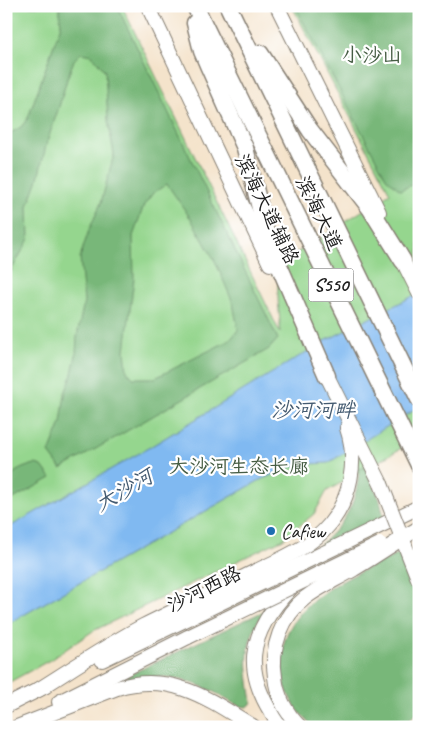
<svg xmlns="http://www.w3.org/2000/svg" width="425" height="733" font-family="Caveat,'LXGW WenKai TC',sans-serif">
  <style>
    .green { fill: #95d68e; stroke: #587955 }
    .forest { fill: #78b779; stroke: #4a6a4a; fill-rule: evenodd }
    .water { fill: #80b9f1; stroke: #4e6a86 }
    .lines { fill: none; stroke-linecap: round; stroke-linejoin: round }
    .primary-casing { stroke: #888074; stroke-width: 16 }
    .highway-casing { stroke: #888074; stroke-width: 19 }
    .primary { stroke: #fff; stroke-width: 14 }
    .highway { stroke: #fff; stroke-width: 16 }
    .primary-bridge-casing { stroke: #888074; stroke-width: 16; stroke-linecap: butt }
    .primary-bridge { stroke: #fff; stroke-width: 14 }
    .poi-dot { fill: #1f6fb2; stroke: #fff; stroke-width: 2 }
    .labels { text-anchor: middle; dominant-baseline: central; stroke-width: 4.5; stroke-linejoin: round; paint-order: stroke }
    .shield { fill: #fff; stroke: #606060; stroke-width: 1 }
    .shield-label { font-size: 19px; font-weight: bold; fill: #1c1c1c }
    .park-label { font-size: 20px; fill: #465d44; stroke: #fff }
    .street-label { font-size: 20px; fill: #1c1c1c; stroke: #fff }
    .poi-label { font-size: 20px; fill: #1c1c1c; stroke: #fff; text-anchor: start }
    .water-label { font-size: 21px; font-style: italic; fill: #445b71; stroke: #fff }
  </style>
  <rect width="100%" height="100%" fill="#fff"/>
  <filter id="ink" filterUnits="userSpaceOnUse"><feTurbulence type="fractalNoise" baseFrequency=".02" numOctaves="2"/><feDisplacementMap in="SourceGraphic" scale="10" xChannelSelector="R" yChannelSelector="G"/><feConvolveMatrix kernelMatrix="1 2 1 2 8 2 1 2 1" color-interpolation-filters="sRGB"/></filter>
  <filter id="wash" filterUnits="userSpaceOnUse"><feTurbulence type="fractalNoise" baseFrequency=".0096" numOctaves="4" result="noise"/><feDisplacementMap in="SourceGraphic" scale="20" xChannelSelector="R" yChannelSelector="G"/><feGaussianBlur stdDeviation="1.12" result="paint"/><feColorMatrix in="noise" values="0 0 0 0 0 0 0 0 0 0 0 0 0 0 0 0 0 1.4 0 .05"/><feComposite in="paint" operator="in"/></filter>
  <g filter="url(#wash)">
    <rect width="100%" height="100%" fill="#f4e3cb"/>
    <!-- green -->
    <path class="green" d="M6,6H122L280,333C281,307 271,282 287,259L390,193L292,6H419V438L327,491L314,514L283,539L93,631L50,660L6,684Z"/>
    <!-- forest -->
    <g class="forest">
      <path d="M59,6H117L278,339L269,349L61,469L49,453L61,423L65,393L71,378L76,355L77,336L84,302L80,257L89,230L101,203L114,154L108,121L105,71L92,55L81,53L74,60L67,79L59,107L47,142L37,182L28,206L29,239L6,280V138L9,134L21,127L28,118L61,25ZM167,184L191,219L215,261L233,303L238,330L230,340L155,378H133L127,371L125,351L134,278L133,236L144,205L153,193Z"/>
      <polygon points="295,6 419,6 419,182 400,190 386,178"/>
      <path d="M35,464L42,466L51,478L6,503C6,478 9,471 35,464Z"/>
      <path d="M365,467L380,500L384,518L313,551C342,527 357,507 359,469Z"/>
      <path d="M399,554L419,603V711L402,727H315C296,713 284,693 282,669C276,603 350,577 399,554Z"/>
      <path d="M264,611C243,645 246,663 252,702L250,705L247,707C235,707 223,696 212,691C176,674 150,674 112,683Z"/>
    </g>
    <!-- water -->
    <polygon class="water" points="419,293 419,407 328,463 308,464 293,466 262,479 6,625 6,529 150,447 323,342"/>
  </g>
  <g filter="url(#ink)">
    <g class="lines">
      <!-- primary casing -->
      <g class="primary-casing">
        <g id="primary">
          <polyline points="148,6 270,264"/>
          <polyline points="277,6 379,212"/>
          <polyline points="398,251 419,293"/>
          <polyline points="322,366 381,484"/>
          <polyline points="102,660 419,507"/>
          <path d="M38,690C73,668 107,645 143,626C179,608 216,591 252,573C278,560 310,548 329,525C351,498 358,461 347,428"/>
          <polyline points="59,702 188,637"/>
          <polyline points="6,706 46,686"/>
          <path d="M17,727L117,688C172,671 210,700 254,727"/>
          <path d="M281,727C241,674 246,635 291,588"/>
        </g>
      </g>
      <!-- highway casing -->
      <g class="highway-casing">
        <g id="highway">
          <polyline points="195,6 419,465"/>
          <polyline points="228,6 419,399"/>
          <polyline points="195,23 202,51 208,65 245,148 268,240 327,376"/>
          <polyline points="260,53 310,130 370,208 403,261"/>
        </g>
      </g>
      <!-- primary -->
      <use href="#primary" class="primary"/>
      <!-- highway -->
      <use href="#highway" class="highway"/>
      <!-- primary-bridge casing -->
      <g class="primary-bridge-casing">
        <g id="primary-bridge">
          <polyline points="381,484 419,581"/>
          <polyline points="188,637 380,544"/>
          <path d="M300,727C286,713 277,696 275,677C270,648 282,616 305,598C320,586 338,579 354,569C376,556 397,541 419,528"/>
        </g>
      </g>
      <!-- primary-bridge -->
      <use href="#primary-bridge" class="primary-bridge"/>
    </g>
  </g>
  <!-- markers -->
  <circle class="poi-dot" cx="271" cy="531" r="5"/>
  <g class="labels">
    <!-- shield labels -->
    <rect class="shield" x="308.5" y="268.5" width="45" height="33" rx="4"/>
    <g class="shield-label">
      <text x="331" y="285">S550</text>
    </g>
    <!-- park labels -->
    <g class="park-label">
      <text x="372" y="55">小沙山</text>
      <text x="239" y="466">大沙河生态长廊</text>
    </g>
    <!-- street labels -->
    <g class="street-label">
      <text transform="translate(267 209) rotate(64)">滨海大道辅路</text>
      <text transform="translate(319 213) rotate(64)">滨海大道</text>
      <text transform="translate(204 589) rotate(-26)">沙河西路</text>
    </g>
    <!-- poi labels -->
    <g class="poi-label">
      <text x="281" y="531">Cafiew</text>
    </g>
    <!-- water labels -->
    <g class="water-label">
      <text x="313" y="410">沙河河畔</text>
      <text transform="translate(124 490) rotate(-30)">大沙河</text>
    </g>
  </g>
  <!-- margin -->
  <rect width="425" height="733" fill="none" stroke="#fff" stroke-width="25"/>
</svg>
